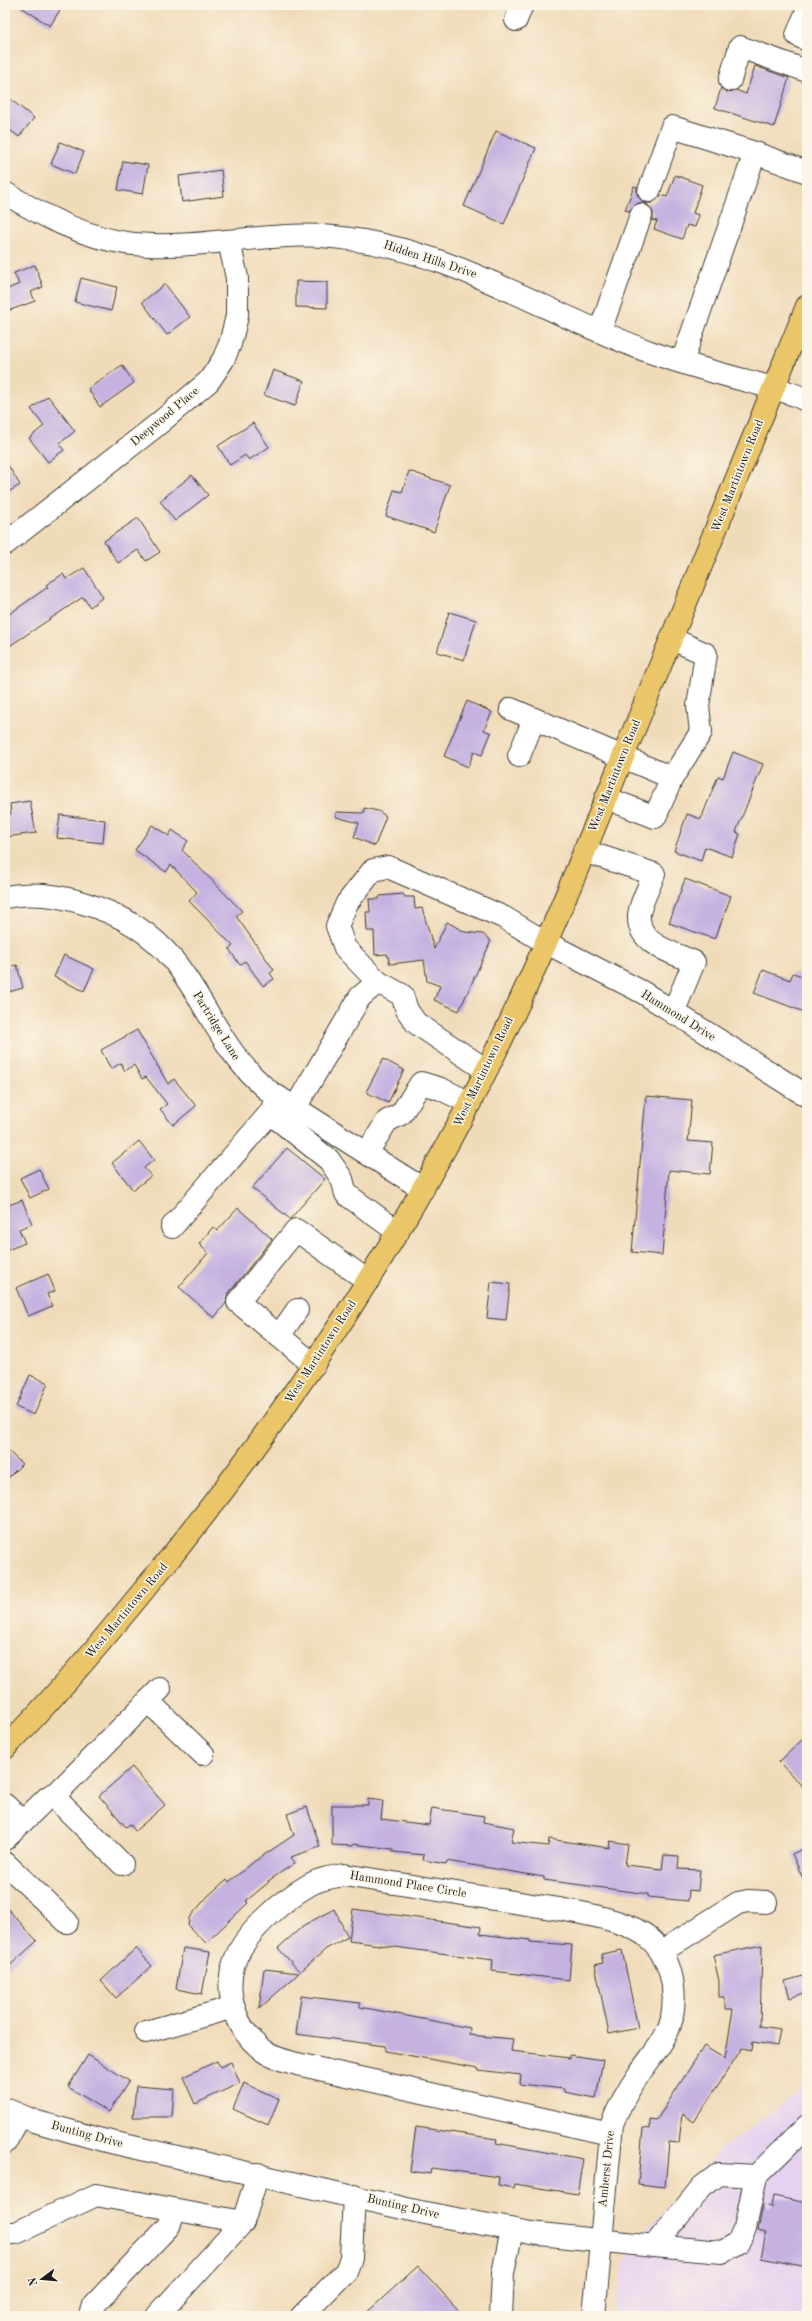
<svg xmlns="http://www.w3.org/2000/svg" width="812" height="2321" font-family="'Old Standard TT',serif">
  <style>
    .built { fill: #e6d2f0 }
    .building { fill: #c5b2e1 }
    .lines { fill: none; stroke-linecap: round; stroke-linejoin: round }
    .minor-casing { stroke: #3c3934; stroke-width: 24 }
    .major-casing { stroke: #3c3934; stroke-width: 24 }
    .minor { stroke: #fff; stroke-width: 22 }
    .major { stroke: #eac669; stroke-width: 22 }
    .labels { text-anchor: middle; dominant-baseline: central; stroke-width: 3; stroke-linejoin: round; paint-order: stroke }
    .street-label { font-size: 12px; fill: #1c1c1c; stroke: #fcf5e5 }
  </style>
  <rect width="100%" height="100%" fill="#fcf5e5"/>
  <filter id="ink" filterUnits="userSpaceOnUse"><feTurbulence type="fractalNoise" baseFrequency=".025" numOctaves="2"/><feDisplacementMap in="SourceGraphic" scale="8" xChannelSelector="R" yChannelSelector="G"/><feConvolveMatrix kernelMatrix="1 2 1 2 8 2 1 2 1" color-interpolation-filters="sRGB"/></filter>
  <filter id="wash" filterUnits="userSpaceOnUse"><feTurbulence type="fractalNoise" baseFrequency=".012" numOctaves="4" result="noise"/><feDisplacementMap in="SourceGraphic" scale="16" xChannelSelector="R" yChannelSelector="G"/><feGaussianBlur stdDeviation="0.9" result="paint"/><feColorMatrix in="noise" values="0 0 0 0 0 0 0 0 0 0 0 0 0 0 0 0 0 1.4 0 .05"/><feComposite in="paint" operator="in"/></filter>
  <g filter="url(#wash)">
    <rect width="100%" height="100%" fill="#f0dbb9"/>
    <!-- built -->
    <polygon class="built" points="807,2085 807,2316 613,2316 625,2261 647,2229 718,2151"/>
    <g id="blocks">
      <!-- building -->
      <g class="building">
        <polygon points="18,5 63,5 50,26"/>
        <polygon points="755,66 789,78 774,127 715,108 721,88 727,92 736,90 746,94"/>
        <polygon points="5,95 34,118 19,137 5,126"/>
        <polygon points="496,131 536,148 504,224 464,206"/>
        <polygon points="60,142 84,152 75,174 51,164"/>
        <polygon points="123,161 148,165 143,194 118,190"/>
        <polygon points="221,170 224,196 182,202 179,176"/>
        <polygon points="675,175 702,185 693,213 699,215 695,227 687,225 682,239 654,229 657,221 653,220 653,212 646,203 638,203 629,211 625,210 634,186 637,187 637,194 640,199 645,203 652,203 661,195 667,197"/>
        <polygon points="35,265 43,287 31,292 35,301 5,312 5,290 19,284 14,273"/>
        <polygon points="81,278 117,287 111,311 75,302"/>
        <polygon points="296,281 327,282 327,308 296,307"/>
        <polygon points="165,284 190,317 167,335 142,302"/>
        <polygon points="122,365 134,383 100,407 88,389"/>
        <polygon points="273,370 304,381 295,406 264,395"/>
        <polygon points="48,396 75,431 59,444 64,450 48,462 29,438 44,426 31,409"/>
        <polygon points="253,423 269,447 249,460 245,455 230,465 218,446"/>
        <polygon points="5,460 20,485 5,494"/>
        <polygon points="409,471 450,485 434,532 386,516 394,490 402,492"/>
        <polygon points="192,475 208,495 175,521 160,501"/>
        <polygon points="138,518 160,552 146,561 138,550 118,563 104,541"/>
        <polygon points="84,568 103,597 90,607 83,597 5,649 5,617 48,587 46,585 63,574 66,579"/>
        <polygon points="449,612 476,620 464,660 437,652"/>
        <polygon points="467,701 492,712 484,730 491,733 482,755 474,752 468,767 444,756"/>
        <polygon points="733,752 763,764 736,832 740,834 732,857 705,847 701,861 674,851 687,814 701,819 718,776 723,778"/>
        <polygon points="30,801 36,833 5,837 5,815 11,814 10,804"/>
        <polygon points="364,808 378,811 386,816 375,846 354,837 359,823 336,817 336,812 364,813"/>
        <polygon points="60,815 105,820 103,843 57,838"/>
        <polygon points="152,825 169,836 172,830 188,841 182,850 242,911 236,916 274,970 270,973 274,979 263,986 245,961 240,965 229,949 233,946 189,901 197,892 171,865 166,872 135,850"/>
        <polygon points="685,879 731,896 715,939 669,923"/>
        <polygon points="403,894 405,897 414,897 415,909 422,908 434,949 447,922 465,932 483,934 491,941 459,1011 434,1000 440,986 427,981 424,960 390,964 387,954 375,955 374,931 367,931 366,912 370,912 369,899 379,899 380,896"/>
        <polygon points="64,955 94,969 84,991 54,977"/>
        <polygon points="17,965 23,988 5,993 5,968"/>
        <polygon points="763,970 790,980 793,973 807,978 807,1013 754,993"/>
        <polygon points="137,1030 168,1084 174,1079 196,1106 173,1125 160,1109 167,1104 146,1077 142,1079 134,1065 125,1071 121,1063 111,1069 101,1050"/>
        <polygon points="383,1059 404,1070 388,1103 366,1092"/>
        <polygon points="646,1096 692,1100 688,1141 713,1143 710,1174 669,1170 662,1255 632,1252"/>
        <polygon points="139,1141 154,1160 144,1168 151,1176 133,1190 112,1163"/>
        <polygon points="287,1148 325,1179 290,1219 252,1188"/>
        <polygon points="39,1169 49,1189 30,1198 20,1178"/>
        <polygon points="5,1195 9,1205 22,1200 32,1224 19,1229 25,1243 5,1251"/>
        <polygon points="238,1208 272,1239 228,1294 226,1303 214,1318 179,1287 208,1253 199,1244 213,1227 217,1231"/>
        <polygon points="48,1274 55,1291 47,1294 52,1306 28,1316 16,1288"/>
        <polygon points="491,1282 510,1284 506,1320 487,1318"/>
        <polygon points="30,1375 48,1383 34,1415 16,1407"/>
        <polygon points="5,1448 22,1464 5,1481"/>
        <polygon points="807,1735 807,1791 779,1762"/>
        <polygon points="132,1767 165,1805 135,1831 130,1824 126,1827 99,1796"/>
        <polygon points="368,1799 383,1801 381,1819 429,1825 432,1808 484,1816 483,1822 514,1828 511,1842 548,1846 549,1839 609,1848 610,1841 628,1844 625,1865 662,1869 664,1855 679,1856 678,1869 700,1870 698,1891 689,1890 688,1901 648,1897 648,1894 544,1880 544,1877 447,1861 446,1864 423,1860 424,1855 393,1852 393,1849 353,1844 353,1846 332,1845 332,1805 368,1805"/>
        <polygon points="307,1807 320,1847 291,1857 295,1863 268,1881 269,1882 246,1901 248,1903 206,1943 188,1926 189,1918 208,1896 227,1879 229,1882 255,1861 294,1835 287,1814"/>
        <polygon points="807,1847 807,1887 792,1854"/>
        <polygon points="5,1906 37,1941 5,1970"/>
        <polygon points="334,1909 348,1937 326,1949 300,1972 278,1948 304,1925"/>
        <polygon points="353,1909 481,1927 480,1934 530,1940 530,1942 572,1945 569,1980 492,1971 493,1960 349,1941"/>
        <polygon points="762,1945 760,2026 780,2029 777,2046 753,2042 752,2050 742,2048 694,2122 682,2114 679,2143 669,2142 665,2187 638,2184 643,2128 650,2129 650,2120 656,2121 704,2046 725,2059 733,2009 725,2009 725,1997 719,1997 719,1981 713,1955"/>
        <polygon points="136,1948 152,1966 116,1998 101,1981"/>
        <polygon points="183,1948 210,1952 202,1994 176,1989"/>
        <polygon points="622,1950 638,2028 609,2034 595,1965 603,1963 601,1954"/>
        <polygon points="264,1969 299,1973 259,2009"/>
        <polygon points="807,1975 807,1992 790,1998 785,1981"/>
        <polygon points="301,1996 360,2003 360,2007 470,2028 469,2035 513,2039 511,2051 570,2058 570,2055 603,2060 596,2098 564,2092 564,2089 520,2084 521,2075 478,2070 478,2068 385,2051 385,2046 296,2034"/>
        <polygon points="88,2055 129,2081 109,2112 68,2087"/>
        <polygon points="217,2061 220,2067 231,2062 240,2083 195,2104 183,2077"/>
        <polygon points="244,2083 279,2099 268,2125 233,2109"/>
        <polygon points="136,2086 174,2089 172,2117 133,2117"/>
        <polygon points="416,2127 497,2139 496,2143 583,2159 577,2194 515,2184 514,2188 498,2185 499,2177 431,2168 430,2174 410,2171"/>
        <polygon points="773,2196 807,2203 807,2267 761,2258 766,2232 758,2230 763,2205 771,2207"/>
        <polygon points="418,2266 464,2316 363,2316"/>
      </g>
    </g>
  </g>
  <g filter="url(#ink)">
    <use href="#blocks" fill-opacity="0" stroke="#3c3934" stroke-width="1"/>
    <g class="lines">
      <!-- minor casing -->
      <g class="minor-casing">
        <g id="minor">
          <polyline points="807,11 797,35 807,40"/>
          <polyline points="516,20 522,5"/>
          <polyline points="730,80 740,47 807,71"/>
          <polyline points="649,191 672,127 755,153"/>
          <path d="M5,193C41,215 83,237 126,243C195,252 263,230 333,237C451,248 541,312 650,352C684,364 720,374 755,383C772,388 793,392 807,401"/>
          <polyline points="600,331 641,215"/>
          <polyline points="682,362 755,153 807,172"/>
          <polyline points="5,544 157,425 209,381 223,360 230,344 237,316 237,278 229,241"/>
          <polyline points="672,639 706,654 698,706 701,732 672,778"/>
          <polyline points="511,709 672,778 655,817 606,798"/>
          <polyline points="519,756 534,719"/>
          <path d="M584,851L654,874C650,885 638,908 639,918C639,945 674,953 694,962L673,1013"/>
          <path d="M5,897C30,892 58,895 83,903C118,913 151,932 174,961C210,1007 222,1053 270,1092L423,1189"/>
          <polyline points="486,1070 416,1023 407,1010 402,995 378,982 345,948 337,926 347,903 373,870 388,867 503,917 545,942 642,992 807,1096"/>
          <polyline points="278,1097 270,1113 329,1160 342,1179 346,1194 398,1232"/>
          <polyline points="295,1108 360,997 378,982"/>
          <polyline points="367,1153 387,1121 401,1114 421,1083 441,1089 470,1103"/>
          <polyline points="172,1227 270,1113"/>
          <polyline points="279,1336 297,1310"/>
          <polyline points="314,1365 238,1302 296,1230 368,1281"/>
          <polyline points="148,1701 203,1754"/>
          <polyline points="52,1795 122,1864"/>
          <polyline points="5,1805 22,1821"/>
          <polyline points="5,1839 48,1797 57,1793 160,1689"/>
          <polyline points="5,1863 67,1922"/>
          <polyline points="661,1952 738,1903 748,1901 766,1902"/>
          <polyline points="146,2032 234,2007"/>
          <polyline points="5,2109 34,2121 102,2140 420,2212 531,2233 654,2246 722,2252 738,2243 745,2228 756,2176"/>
          <polyline points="5,2143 20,2116"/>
          <polyline points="5,2233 16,2233 96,2195 243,2222"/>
          <polyline points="654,2246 702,2187 719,2174 756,2176 807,2126"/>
          <polyline points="94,2316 92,2312 94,2305 169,2226 175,2210"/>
          <polyline points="157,2316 243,2222 258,2174"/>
          <polyline points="302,2316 346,2271 351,2258 354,2196"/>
          <polyline points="501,2316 503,2273 512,2230"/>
          <path d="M594,2316L612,2124C619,2106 628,2090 639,2074C651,2056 668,2039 672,2017C677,1987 671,1954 645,1935C616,1915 555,1909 520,1903C461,1894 402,1884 344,1875C332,1877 319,1879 309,1885C283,1900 243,1934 234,1963C223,1996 239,2036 268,2054C277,2059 287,2061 297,2064L610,2134"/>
        </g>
      </g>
      <!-- major casing -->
      <g class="major-casing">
        <path id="major" d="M5,1748C54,1698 99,1645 143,1591C268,1441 377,1279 468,1106C529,991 578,868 627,747C687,600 747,453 807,306"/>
      </g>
      <!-- minor -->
      <use href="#minor" class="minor"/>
      <!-- major -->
      <use href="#major" class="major"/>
    </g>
  </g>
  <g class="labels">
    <!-- street labels -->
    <g class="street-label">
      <text transform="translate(430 260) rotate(18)">Hidden Hills Drive</text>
      <text transform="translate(165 417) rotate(-40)">Deepwood Place</text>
      <text transform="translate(738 476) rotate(-68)">West Martintown Road</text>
      <text transform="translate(615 776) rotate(-68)">West Martintown Road</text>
      <text transform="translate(678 1016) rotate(32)">Hammond Drive</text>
      <text transform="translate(216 1026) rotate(58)">Partridge Lane</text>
      <text transform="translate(484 1072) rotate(-64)">West Martintown Road</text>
      <text transform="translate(321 1352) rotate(-57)">West Martintown Road</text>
      <text transform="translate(127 1611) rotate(-50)">West Martintown Road</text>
      <text transform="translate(408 1885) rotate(9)">Hammond Place Circle</text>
      <text transform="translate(87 2135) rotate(15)">Bunting Drive</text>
      <text transform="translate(607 2169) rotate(-84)">Amherst Drive</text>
      <text transform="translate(403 2207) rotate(13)">Bunting Drive</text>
    </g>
  </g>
  <!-- margin -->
  <rect width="812" height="2321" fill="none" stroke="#fcf5e5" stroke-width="20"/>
  <!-- north arrow -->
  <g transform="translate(42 2279) rotate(254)" stroke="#fcf5e5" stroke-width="3" paint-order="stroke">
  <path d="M0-3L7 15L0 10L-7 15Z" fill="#1c1c1c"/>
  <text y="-6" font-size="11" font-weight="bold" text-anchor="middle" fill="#1c1c1c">N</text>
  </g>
</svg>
